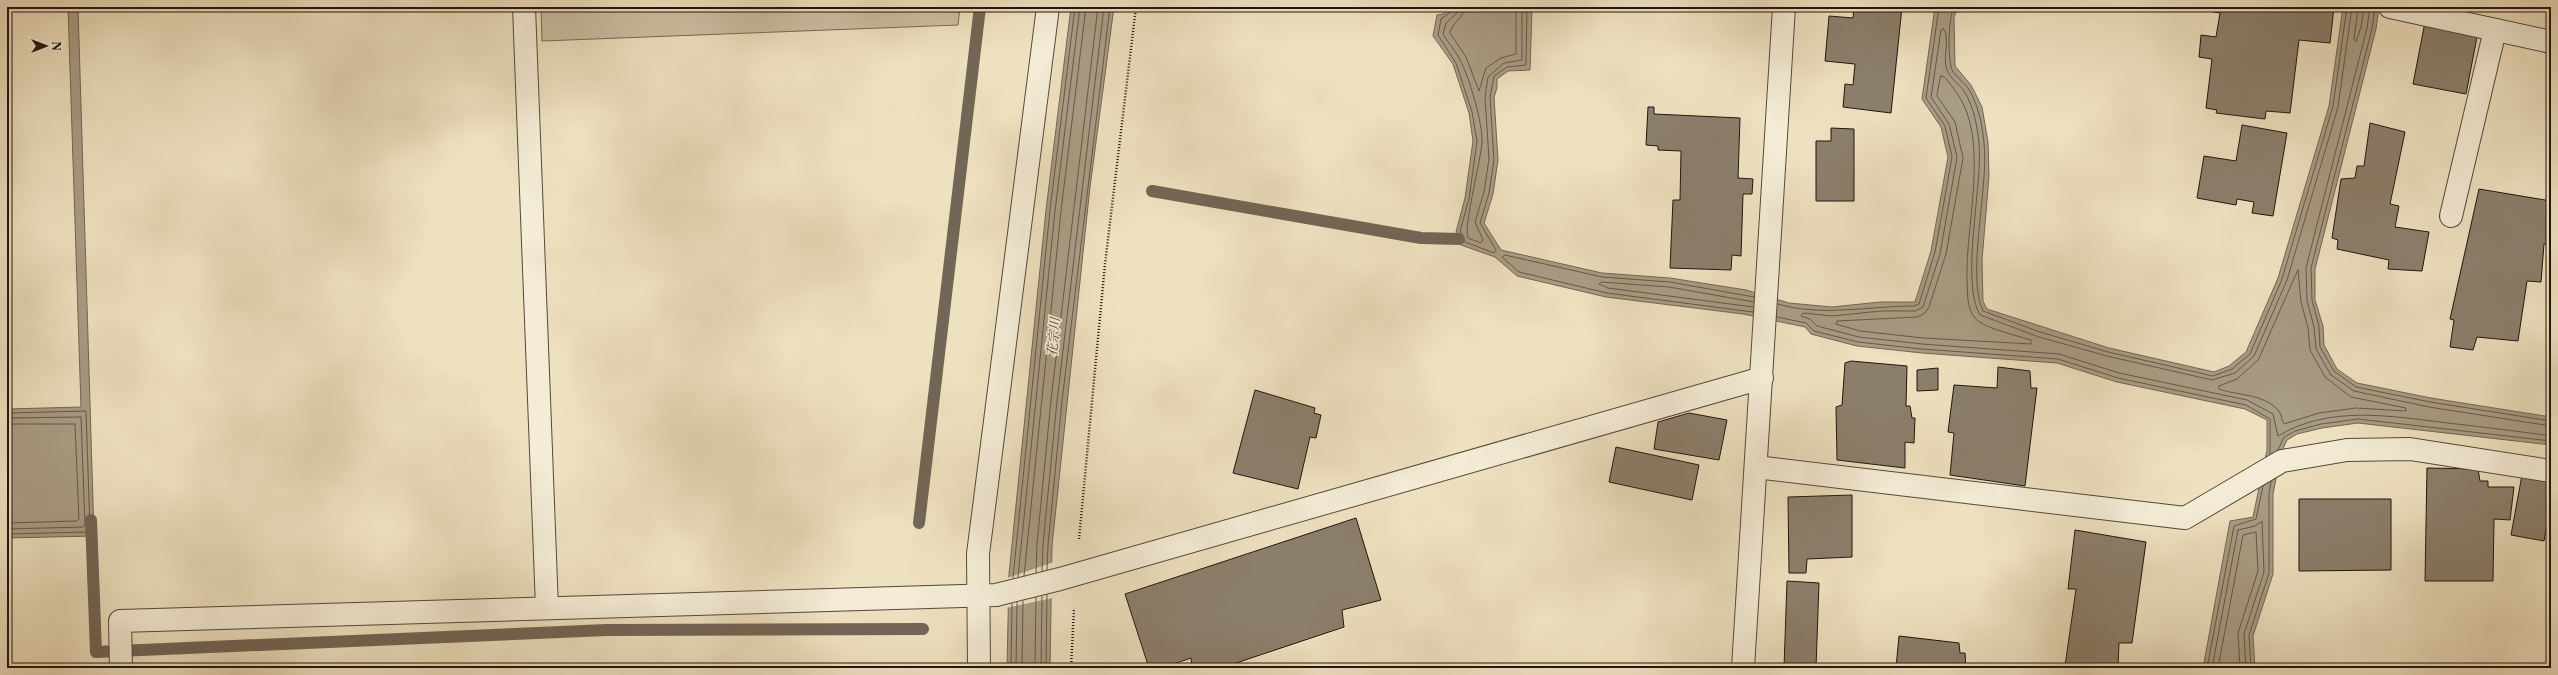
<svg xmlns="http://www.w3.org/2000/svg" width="2558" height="675" font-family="'Libre Caslon Text','Noto Serif JP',serif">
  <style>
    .green { fill: #cbbea2; stroke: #766a59 }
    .water { fill: #a89c84; stroke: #726656 }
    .pier { fill: #eee1c0 }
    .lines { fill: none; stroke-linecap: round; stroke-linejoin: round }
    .shore { stroke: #64584a; stroke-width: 1 }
    .stream { stroke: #726656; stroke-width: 12 }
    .building { fill: #8b7f6c; stroke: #201510 }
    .minor-casing { stroke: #54483c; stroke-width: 24 }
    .path { stroke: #201510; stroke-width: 2.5; stroke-dasharray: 1 2; stroke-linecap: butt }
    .minor { stroke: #f4ecd6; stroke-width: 22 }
    .labels { text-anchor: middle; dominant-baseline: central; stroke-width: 3.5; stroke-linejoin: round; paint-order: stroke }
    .water-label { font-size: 13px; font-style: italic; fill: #564b3e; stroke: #f4ecd6 }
  </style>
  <rect width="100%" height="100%" fill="#eee1c0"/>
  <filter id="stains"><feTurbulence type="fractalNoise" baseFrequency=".005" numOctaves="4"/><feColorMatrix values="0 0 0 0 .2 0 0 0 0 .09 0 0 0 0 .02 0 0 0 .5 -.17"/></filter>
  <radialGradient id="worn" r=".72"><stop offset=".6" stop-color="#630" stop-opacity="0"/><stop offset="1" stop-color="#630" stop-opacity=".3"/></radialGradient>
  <!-- green -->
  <polygon class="green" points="541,7 960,7 958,25 542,41"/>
  <!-- water -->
  <g class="water">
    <polygon points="68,7 78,7 94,536 7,538 7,409 81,407"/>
    <polygon points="1071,7 1114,7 1090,187 1052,546 1050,668 1007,668 1009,574 1046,210"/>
    <polygon points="1451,7 1529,7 1532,9 1530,70 1508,71 1497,79 1497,88 1494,97 1498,160 1493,194 1484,223 1501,250 1602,273 1670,278 1746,290 1789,303 1832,307 1880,302 1915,302 1931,251 1948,157 1941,127 1922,99 1935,7 1958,7 1954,17 1955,66 1971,85 1982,107 1988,142 1989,176 1982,260 1983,301 1987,309 2109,348 2214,372 2229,366 2246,352 2278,278 2329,106 2343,7 2379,7 2376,29 2315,269 2315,300 2323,326 2324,345 2337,369 2357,383 2431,398 2551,417 2551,445 2358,423 2322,428 2297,434 2287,440 2281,453 2273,494 2273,574 2253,636 2255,668 2203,668 2230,521 2253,517 2267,450 2267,420 2245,409 2117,382 2057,363 1922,353 1857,346 1811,334 1805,327 1743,314 1606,297 1517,276 1495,257 1461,245 1456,232 1465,198 1473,141 1469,113 1453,64 1433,36 1437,15 1443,14"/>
  </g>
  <!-- pier -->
  <polygon class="pier" points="1054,562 1053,598 1006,608 1007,578"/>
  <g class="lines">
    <!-- shore -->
    <g class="shore">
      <polyline points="1453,7 1452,11 1441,19 1438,35 1456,63 1472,112 1477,141 1469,199 1460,231 1465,242 1494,253 1496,250 1480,223 1489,193 1494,160 1490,97 1494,76 1507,67 1526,65 1527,7"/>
      <path d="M1458,7L1456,14L1446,23L1443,34C1448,43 1456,51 1460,60C1469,76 1483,124 1482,142C1481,160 1463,228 1468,238L1481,243L1483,240L1475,222L1484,192L1489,159L1485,97L1488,77L1504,63L1522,60V7"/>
      <path d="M1464,7C1464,19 1452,22 1450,33L1466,57L1479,91L1486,68L1501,58L1516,54V7"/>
      <path d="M1954,7C1948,19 1948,53 1951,67C1953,75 1963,81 1968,88C1978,104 1982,123 1984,143C1989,187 1966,275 1983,311L2040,332L2108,352L2213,376L2232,369L2250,354L2282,279L2333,106L2347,7"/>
      <path d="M2352,7L2338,107L2287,280L2254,356L2235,373L2212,380L2107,356L2039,337L1980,315C1960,282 1983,185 1979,143C1977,125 1974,107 1964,91C1959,84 1950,78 1947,70C1942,58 1951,38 1943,28L1941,30L1931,97L1949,124L1957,157L1940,254L1923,307L1915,311H1881L1832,316L1803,313L1801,316L1810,319L1817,326L1859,337L1922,344L2059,354L2119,373L2247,400L2273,414L2278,436C2329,405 2390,416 2448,423C2482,427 2517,431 2551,436"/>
      <polyline points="2358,7 2354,40 2356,42 2361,27 2364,7"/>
      <polyline points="2370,7 2367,28 2306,268 2307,301 2314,327 2316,349 2331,375 2354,391 2429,407 2551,426"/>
      <polyline points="2375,7 2372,29 2311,268 2312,300 2319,326 2320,347 2334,371 2356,387 2430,402 2551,421"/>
      <path d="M1941,76C1946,76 1950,84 1953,88C1992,134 1965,224 1967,280C1968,293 1966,307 1975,318C1983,328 2018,336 2031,340V344L1923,338L1860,331L1836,324L1837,321L1917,317L1925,313L1929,307L1946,254L1963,158L1955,122L1937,96Z"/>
      <path d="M2298,270L2301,302L2308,328L2310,350L2325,377L2351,397L2406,408V411L2356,408L2319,413L2284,424C2281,420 2282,414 2278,410C2262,393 2238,396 2219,389V386L2237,379L2258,360Z"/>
      <path d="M1778,304C1821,317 1870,306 1914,306L1919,304L1935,252L1952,157L1945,126L1926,98L1939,7"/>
      <polyline points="1753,307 1608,288 1599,284 1601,282 1669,287 1754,302"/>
      <polyline points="1753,312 1607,293 1519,272 1502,257 1505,255 1602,277 1670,282 1754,297"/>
      <polyline points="1777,317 1806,323 1814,331 1858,342 1922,349 2058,359 2118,378 2246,405 2270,419 2270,454"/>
      <polyline points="7,413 86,411 90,530 88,532 7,534"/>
      <polyline points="7,418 81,417 85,525 83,527 7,529"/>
      <polyline points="7,424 75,424 79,519 77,521 7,523"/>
      <polyline points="2278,450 2284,437 2295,431 2321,424 2358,419 2551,441"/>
      <polyline points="1047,570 1048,545 1062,401 1110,7"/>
      <polyline points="1042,571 1043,545 1057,401 1104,7"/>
      <polyline points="1036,573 1037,544 1051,400 1098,7"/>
      <polyline points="1024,576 1061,211 1086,7"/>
      <polyline points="1018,577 1055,211 1080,7"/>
      <polyline points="1013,578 1050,210 1075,7"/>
      <polyline points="1011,668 1012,603"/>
      <polyline points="1016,668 1017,602"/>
      <polyline points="1022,668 1023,601"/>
      <polyline points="1035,668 1036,597"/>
      <polyline points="1041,668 1042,596"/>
      <polyline points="1046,668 1047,595"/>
      <polyline points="2207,668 2234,526 2256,519 2263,486"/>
      <polyline points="2212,668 2238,530 2255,526 2262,521 2264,572 2244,634 2246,668"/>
      <polyline points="2218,668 2243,535 2256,532 2258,571 2238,633 2240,668"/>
      <polyline points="2251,668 2249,635 2269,573 2269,494 2271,481"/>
    </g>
    <!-- stream -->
    <g class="stream">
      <polyline points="1152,191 1421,238 1459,239"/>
      <polyline points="91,520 96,652 607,630 923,629"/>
      <polyline points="919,523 980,7"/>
    </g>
  </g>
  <!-- building -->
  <g class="building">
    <polygon points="1854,7 1902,7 1891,113 1843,107 1845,84 1853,85 1855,64 1825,61 1829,16 1853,18"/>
    <polygon points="2203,7 2334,7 2330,43 2299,40 2290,113 2266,111 2265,119 2216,113 2217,110 2206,108 2212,59 2199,57 2201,35 2216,37 2220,13 2202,10"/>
    <polygon points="2425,22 2478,32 2466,94 2413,84"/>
    <polygon points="1648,107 1654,107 1654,114 1740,118 1738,178 1753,179 1752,194 1743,194 1741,256 1732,255 1731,270 1670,268 1673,200 1680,200 1681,151 1658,150 1658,146 1646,145"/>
    <polygon points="2370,123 2405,132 2390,204 2399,206 2395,227 2429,232 2422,271 2388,269 2389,260 2337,249 2338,240 2332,238 2341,179 2355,178 2357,166 2364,166"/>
    <polygon points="2242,125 2287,133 2273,216 2252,213 2254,202 2237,199 2236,205 2197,198 2204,156 2236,161"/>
    <polygon points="1831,128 1854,129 1854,201 1816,201 1816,141 1831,141"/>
    <polygon points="2479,189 2551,201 2551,244 2544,244 2541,282 2527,281 2518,341 2477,337 2473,350 2450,347 2454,320 2450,319"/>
    <polygon points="1851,361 1907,366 1906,406 1910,406 1912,418 1915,418 1914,443 1905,442 1905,468 1837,460 1836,407 1842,405 1845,363"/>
    <polygon points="1998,367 2030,371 2031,388 2037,388 2025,486 1950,475 1954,433 1948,432 1954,385 1997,388"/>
    <polygon points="1938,368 1938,390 1917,391 1917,370"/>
    <polygon points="1255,390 1315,408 1314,413 1321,415 1316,438 1310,437 1298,489 1233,473"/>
    <polygon points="1689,413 1727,420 1719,460 1654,449 1658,422"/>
    <polygon points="1616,447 1699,465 1692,500 1609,482"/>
    <polygon points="2427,468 2478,469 2480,481 2488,481 2488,487 2514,487 2510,520 2494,519 2493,581 2425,581"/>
    <polygon points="2522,475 2551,480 2551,500 2544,541 2511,535"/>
    <polygon points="1852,495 1852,557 1807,559 1806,573 1789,573 1788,497"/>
    <polygon points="2299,499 2391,499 2391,570 2299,571"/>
    <polygon points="1356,518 1381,600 1342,610 1344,627 1221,668 1192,668 1191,658 1162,668 1149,668 1125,594"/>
    <polygon points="2075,530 2146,542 2132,643 2119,643 2118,668 2075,668 2075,664 2065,666 2076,589 2068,589"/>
    <polygon points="1787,581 1819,583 1816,668 1784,668"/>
    <polygon points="1899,636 1959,643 1960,653 1965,653 1966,668 1896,668"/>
  </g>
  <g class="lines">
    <!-- minor casing -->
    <g class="minor-casing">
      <g id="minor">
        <polyline points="524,7 547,608"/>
        <polyline points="2390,7 2551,42"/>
        <polyline points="2451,216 2495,30"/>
        <polyline points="1756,467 2185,518 2282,461 2347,450 2410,449 2551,471"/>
        <polyline points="121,668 120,621 996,595 1060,579 1762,378"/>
        <polyline points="979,668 978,554 1048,7"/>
        <polyline points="1743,668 1784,7"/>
      </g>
    </g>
    <!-- path -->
    <g class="path">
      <polyline points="1079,539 1105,264 1136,7"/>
      <polyline points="1071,668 1074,608"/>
    </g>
    <!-- minor -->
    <use href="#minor" class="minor"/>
  </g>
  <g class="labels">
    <!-- water labels -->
    <g class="water-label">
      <text transform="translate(1053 337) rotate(-85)">花宗川</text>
    </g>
  </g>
  <!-- margin -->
  <rect width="2558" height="675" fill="none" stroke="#eee1c0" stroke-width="24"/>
  <rect x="8" y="8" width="2542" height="659" fill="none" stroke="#201510" stroke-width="2"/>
  <rect x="12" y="12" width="2534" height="651" fill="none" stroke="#201510"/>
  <!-- north arrow -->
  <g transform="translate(46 46) rotate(90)" stroke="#f4ecd6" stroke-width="3" paint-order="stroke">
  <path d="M0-3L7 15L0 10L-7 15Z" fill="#201510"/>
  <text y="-6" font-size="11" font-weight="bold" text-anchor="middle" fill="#201510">N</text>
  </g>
  <rect width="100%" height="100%" filter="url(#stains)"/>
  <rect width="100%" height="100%" fill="url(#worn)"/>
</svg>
